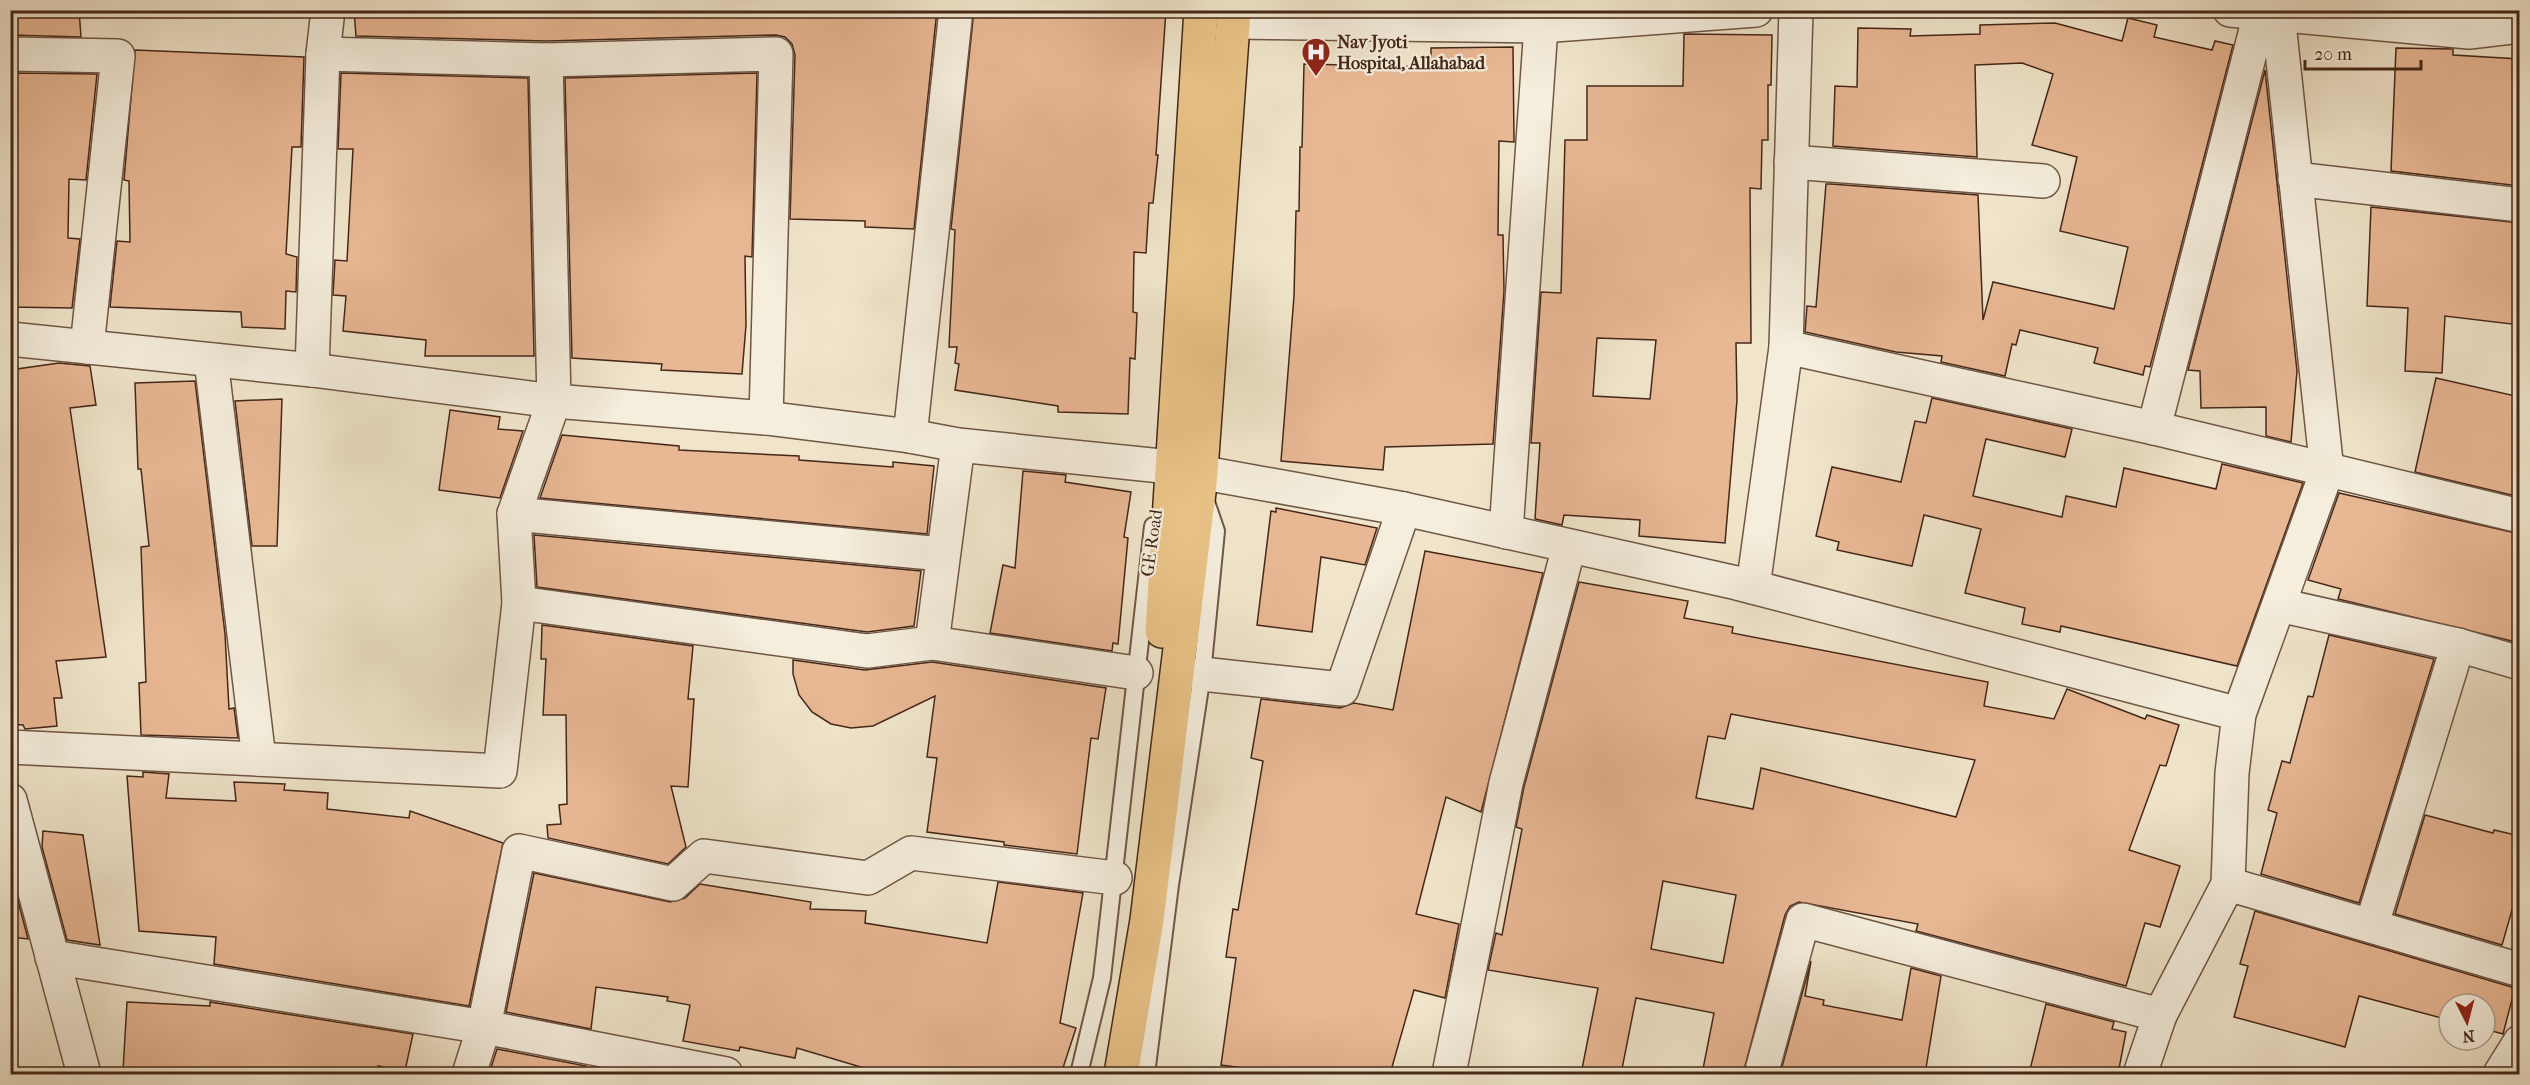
<svg xmlns="http://www.w3.org/2000/svg" width="2530" height="1085" font-family="'IM FELL French Canon',serif">
  <style>
    .building { fill: #e8b794; stroke: #452718; stroke-width: 1.5; fill-rule: evenodd }
    .lines { fill: none; stroke-linecap: round; stroke-linejoin: round }
    .service-casing { stroke: #705645; stroke-width: 20 }
    .minor-casing { stroke: #705645; stroke-width: 36 }
    .primary-casing { stroke: #452718; stroke-width: 36 }
    .service { stroke: #f5eedd; stroke-width: 16 }
    .minor { stroke: #f5eedd; stroke-width: 33 }
    .primary { stroke: #e8c286; stroke-width: 33 }
    .labels { text-anchor: middle; dominant-baseline: central; stroke-width: 4.5; stroke-linejoin: round; paint-order: stroke }
    .poi-label { font-size: 18px; font-weight: bold; fill: #452718; stroke: #f5eedd; text-anchor: start }
    .street-label { font-size: 18px; fill: #452718; stroke: #f5eedd }
  </style>
  <rect width="100%" height="100%" fill="#f0e5cb"/>
  <filter id="stains"><feTurbulence type="fractalNoise" baseFrequency=".00333" numOctaves="4"/><feColorMatrix values="0 0 0 0 .2 0 0 0 0 .09 0 0 0 0 .02 0 0 0 .5 -.17"/></filter>
  <radialGradient id="worn" r=".72"><stop offset=".6" stop-color="#630" stop-opacity="0"/><stop offset="1" stop-color="#630" stop-opacity=".3"/></radialGradient>
  <!-- building -->
  <g class="building">
    <polygon points="10,10 79,10 81,37 10,35"/>
    <polygon points="354,10 937,10 914,229 865,227 865,221 790,219 795,55 792,44 785,37 776,35 546,41 356,36"/>
    <polygon points="974,10 1166,10 1156,155 1158,155 1153,203 1149,203 1146,253 1134,252 1133,312 1137,313 1135,359 1130,358 1128,414 1058,412 1058,406 955,390 959,364 955,363 957,347 949,347 955,230 951,229"/>
    <polygon points="2128,18 2157,25 2154,37 2212,50 2215,41 2233,45 2150,367 2145,366 2143,375 2094,363 2098,348 2020,330 2016,345 2012,344 2005,376 1941,362 1942,356 1896,352 1805,332 1807,306 1816,307 1826,184 1831,184 1978,195 1983,320 1993,282 2114,309 2128,247 2060,231 2077,157 2032,145 2053,74 2022,63 1975,65 1977,157 1833,146 1835,86 1857,87 1858,28 1911,29 1910,36 1980,34 1980,25 2055,23 2122,41"/>
    <path d="M1684,34L1772,35L1771,85H1768V140H1762L1761,189L1750,188L1751,343H1736L1737,400L1725,543L1639,536L1640,520L1564,515L1562,525L1535,519L1540,443H1531L1541,292L1561,293L1565,140H1587V86H1683ZM1597,338L1656,340L1650,399L1593,396Z"/>
    <polygon points="1513,47 1514,142 1499,141 1498,235 1503,235 1504,291 1493,444 1385,447 1383,470 1281,461 1294,296 1296,211 1299,211 1300,147 1302,147 1304,64 1431,67 1431,48"/>
    <polygon points="2396,48 2453,49 2453,55 2520,59 2520,186 2391,171"/>
    <polygon points="135,50 304,57 301,147 292,147 286,254 297,257 296,292 286,291 285,329 242,327 241,312 110,307 117,241 130,242 129,181 124,180"/>
    <polygon points="2265,70 2297,371 2291,442 2266,436 2266,407 2201,408 2200,371 2188,370"/>
    <polygon points="10,73 97,74 86,180 69,179 68,238 80,239 72,308 10,307"/>
    <polygon points="341,73 528,78 534,356 425,356 426,340 343,331 346,296 333,295 335,260 347,261 353,149 338,149"/>
    <polygon points="757,73 752,257 745,256 746,325 742,374 661,370 662,364 572,358 565,78"/>
    <polygon points="2371,207 2520,223 2520,325 2445,316 2442,373 2405,371 2408,308 2367,306"/>
    <polygon points="59,363 90,366 96,405 70,408 106,657 56,661 62,698 54,698 57,726 25,729 23,725 10,724 10,370"/>
    <polygon points="2436,378 2520,397 2520,497 2415,472"/>
    <polygon points="195,381 225,634 229,709 234,708 238,738 141,735 139,683 146,682 141,547 149,546 141,469 138,469 135,383"/>
    <polygon points="1932,398 2072,429 2065,457 1986,439 1973,496 2062,517 2066,496 2116,507 2124,468 2216,489 2222,464 2303,483 2237,666 2061,626 2060,632 2022,624 2025,608 1965,593 1981,529 1924,515 1912,566 1837,550 1839,542 1816,536 1832,467 1901,482 1915,421 1926,423"/>
    <polygon points="282,399 277,546 252,546 235,401"/>
    <polygon points="450,410 500,417 498,429 523,431 500,498 439,490"/>
    <polygon points="562,435 679,446 679,450 799,456 799,460 893,467 893,462 934,466 927,534 540,498"/>
    <polygon points="1023,471 1066,475 1065,482 1131,492 1124,537 1128,538 1118,644 1113,643 1112,651 990,633 1003,565 1015,568"/>
    <polygon points="2339,493 2520,534 2520,643 2338,599 2341,589 2308,580"/>
    <polygon points="1276,508 1377,528 1365,565 1321,557 1312,632 1257,625 1271,511 1276,512"/>
    <polygon points="534,535 921,571 914,626 867,632 537,587"/>
    <polygon points="1425,551 1543,573 1481,812 1446,797 1416,914 1459,924 1445,998 1414,990 1390,1074 1288,1074 1221,1065 1236,958 1226,957 1233,909 1238,910 1263,761 1251,758 1261,699 1340,708 1354,703 1393,710"/>
    <path d="M1579,582L1688,601L1684,618L1733,627L1732,633L1988,682L1984,706L2054,719L2067,689L2145,719L2147,715L2179,725L2166,766L2160,765L2129,850L2180,866L2160,927L2145,923L2126,986L1916,931L1918,924L1799,902L1790,906L1785,915L1743,1074H1702L1714,1013L1636,998L1621,1074H1581L1598,988L1488,970L1496,933L1502,935L1522,829L1516,827L1524,787ZM1731,714L1975,760L1956,817L1761,768L1753,809L1696,798L1708,736L1725,739ZM1663,881L1736,895L1723,963L1651,949Z"/>
    <polygon points="542,625 693,646 688,699 694,699 688,787 671,786 686,847 668,864 548,838 547,825 561,824 559,805 567,804 566,715 543,715 546,659 541,659"/>
    <polygon points="2329,635 2434,659 2359,903 2261,874 2277,813 2268,810 2282,761 2290,763 2308,696 2313,697"/>
    <polygon points="793,660 865,670 932,662 1106,688 1098,739 1091,738 1077,854 1004,845 1004,842 927,832 937,758 927,757 935,696 873,726 851,728 831,724 812,712 799,695 793,674"/>
    <polygon points="143,772 169,774 166,798 236,801 234,782 285,784 284,790 328,793 327,809 409,818 410,811 503,843 469,1006 214,964 216,937 139,931 127,776 143,777"/>
    <polygon points="2425,815 2493,833 2494,830 2520,836 2520,882 2502,945 2395,914"/>
    <polygon points="43,831 83,835 100,945 67,940 42,847"/>
    <polygon points="534,873 670,902 685,898 700,884 811,902 810,909 866,911 865,923 987,943 998,882 1083,893 1060,1023 1076,1028 1061,1074 884,1074 797,1048 795,1058 740,1047 739,1051 683,1041 690,1005 667,1001 668,997 596,987 591,1029 506,1012"/>
    <polygon points="17,897 28,939 10,937 10,898"/>
    <polygon points="2255,911 2515,988 2503,1034 2485,1029 2485,1004 2449,1004 2449,1020 2359,996 2345,1047 2234,1017 2248,966 2240,964"/>
    <polygon points="1811,961 1805,996 1824,1000 1823,1005 1902,1020 1911,968 1941,976 1925,1074 1780,1074"/>
    <polygon points="127,1002 210,1006 210,1002 413,1034 405,1071 378,1066 377,1074 177,1074 123,1071"/>
    <polygon points="2046,1004 2114,1022 2112,1029 2126,1032 2118,1074 2029,1074"/>
    <polygon points="497,1049 586,1066 585,1074 489,1074"/>
  </g>
  <g class="lines">
    <!-- service casing -->
    <g class="service-casing">
      <g id="service">
        <polyline points="1079,1074 1102,978 1153,526"/>
        <polyline points="1146,1074 1170,885 1202,674 1216,531 1205,499"/>
      </g>
    </g>
    <!-- minor casing -->
    <g class="minor-casing">
      <g id="minor">
        <polyline points="2230,10 2469,32 2520,26"/>
        <polyline points="1233,22 1541,26 1756,10"/>
        <polyline points="10,54 118,56 87,347"/>
        <polyline points="323,54 546,60 776,54 766,418"/>
        <polyline points="1791,162 2043,181"/>
        <polyline points="2295,179 2520,205"/>
        <polyline points="10,339 312,370 554,401 766,418 910,436 958,445 1171,467 1404,509 1737,583 2239,714"/>
        <polyline points="1786,347 2154,428 2520,516"/>
        <polyline points="211,360 259,759"/>
        <polyline points="312,370 323,54 328,10"/>
        <polyline points="2154,428 2260,14"/>
        <polyline points="910,436 956,10"/>
        <polyline points="514,514 942,554"/>
        <polyline points="1506,532 1541,26"/>
        <polyline points="1753,587 1786,347 1796,10"/>
        <polyline points="519,603 867,651 932,643 1136,673"/>
        <polyline points="2279,605 2458,645 2520,663"/>
        <polyline points="932,643 958,445"/>
        <polyline points="1202,674 1342,689 1404,509"/>
        <polyline points="10,747 500,771 519,603 514,514 554,401 546,60"/>
        <polyline points="10,800 84,1074"/>
        <polyline points="2228,884 2520,970"/>
        <polyline points="2372,924 2458,645"/>
        <polyline points="52,957 484,1027 726,1074"/>
        <polyline points="469,1074 484,1027 519,851 673,884 704,856 868,878 911,853 1115,878"/>
        <polyline points="1449,1074 1506,783 1569,547"/>
        <polyline points="1761,1074 1803,920 2160,1015"/>
        <polyline points="2140,1074 2160,1015 2228,884 2232,773 2239,714 2327,471 2278,14"/>
        <polyline points="2500,1074 2520,1042"/>
      </g>
    </g>
    <!-- primary casing -->
    <g class="primary-casing">
      <g id="primary">
        <polyline points="1162,631 1201,10"/>
        <polyline points="1121,1074 1147,920 1200,484 1234,10"/>
      </g>
    </g>
    <!-- service -->
    <use href="#service" class="service"/>
    <!-- minor -->
    <use href="#minor" class="minor"/>
    <!-- primary -->
    <use href="#primary" class="primary"/>
  </g>
  <!-- icons -->
  <defs>
    <g id="hospital-pin" transform="scale(1.5)"><path d="M0 17L-7.5 6A9.5 9.5 0 1 1 7.5 6Z" fill="#8f2418" stroke="#f5eedd"/><path d="M-5-5h3v3.5h4V-5h3V5h-3V1.5h-4V5h-3Z" fill="#fff"/></g>
  </defs>
  <g fill-rule="evenodd">
    <use href="#hospital-pin" x="1316" y="52"/>
  </g>
  <g class="labels">
    <!-- poi labels -->
    <g class="poi-label">
      <text x="1337" y="42">Nav Jyoti<tspan x="1337" dy="21">Hospital, Allahabad</tspan></text>
    </g>
    <!-- street labels -->
    <g class="street-label">
      <text transform="translate(1152 543) rotate(-82)">GE Road</text>
    </g>
  </g>
  <!-- margin -->
  <rect width="2530" height="1085" fill="none" stroke="#f0e5cb" stroke-width="36"/>
  <rect x="12" y="12" width="2506" height="1061" fill="none" stroke="#452718" stroke-width="3"/>
  <rect x="18" y="18" width="2494" height="1049" fill="none" stroke="#452718" stroke-width="1.5"/>
  <!-- north arrow -->
  <g transform="translate(2467 1022) rotate(174)"><circle r="28" fill="#f5eedd" stroke="#af9e8e" stroke-width="1.5"/>
  <path d="M0-4.5L10 22L0 15L-10 22Z" fill="#8f2418"/>
  <text y="-9" font-size="16" font-weight="bold" text-anchor="middle" fill="#452718">N</text>
  </g>
  <!-- scale -->
  <path d="M2305 60v9h116v-9" fill="none" stroke="#452718" stroke-width="3"/>
  <text x="2314" y="60" font-size="18" fill="#452718" stroke="#f5eedd" stroke-width="4.5" paint-order="stroke">20 m</text>
  <rect width="100%" height="100%" filter="url(#stains)"/>
  <rect width="100%" height="100%" fill="url(#worn)"/>
</svg>
